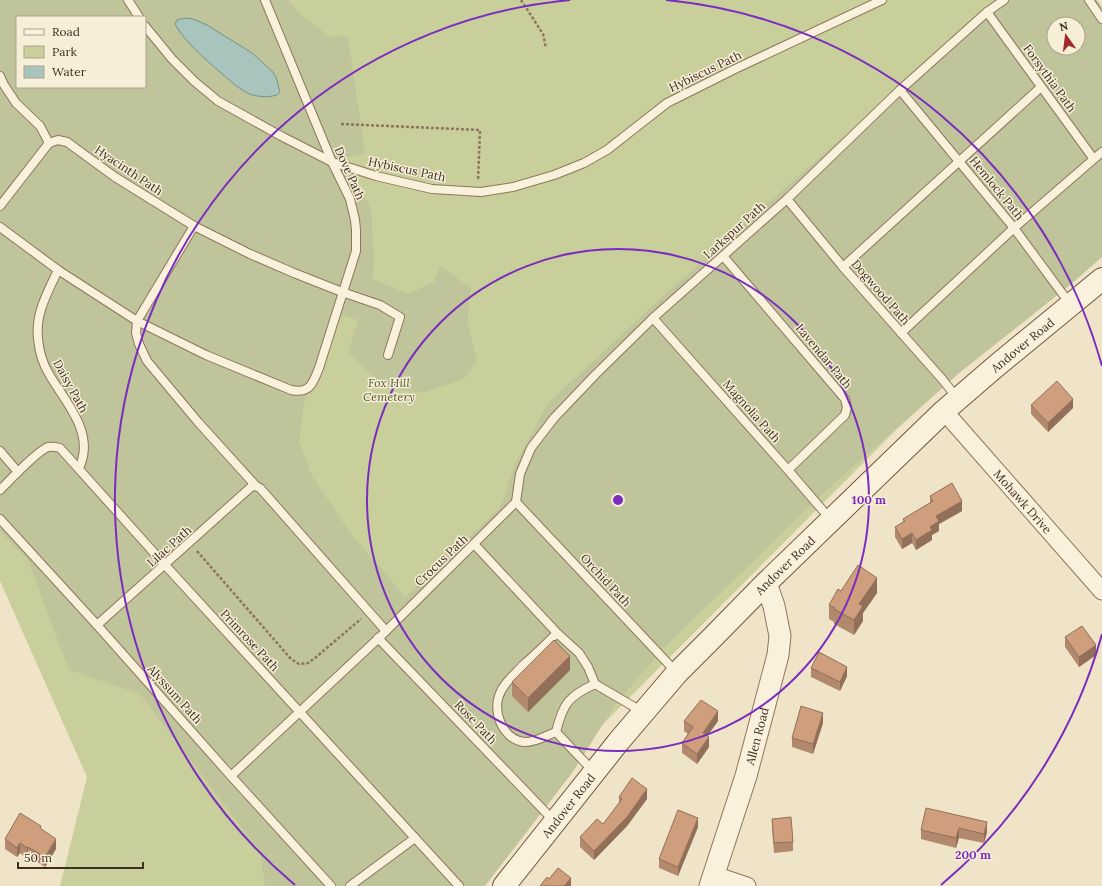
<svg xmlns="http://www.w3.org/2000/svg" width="1102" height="886" font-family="Lora,serif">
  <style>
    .green { fill: #c9cf9b; fill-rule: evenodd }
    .cemetery { fill: #bfc49a; fill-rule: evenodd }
    .water { fill: #a9c4bc; stroke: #6f938a }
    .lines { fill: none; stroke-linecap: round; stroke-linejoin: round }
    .service-casing { stroke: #8d765c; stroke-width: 10 }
    .minor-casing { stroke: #8d765c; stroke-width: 19 }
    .tertiary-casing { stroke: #8d765c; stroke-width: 23 }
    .secondary-casing { stroke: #6f573f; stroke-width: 24 }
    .path { stroke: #8d765c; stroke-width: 2.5; stroke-dasharray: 3 2; stroke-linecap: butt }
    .service { stroke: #faf1dc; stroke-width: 8 }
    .minor { stroke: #faf1dc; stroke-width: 17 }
    .tertiary { stroke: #faf1dc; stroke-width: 21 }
    .secondary { stroke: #faf1dc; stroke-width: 22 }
    .wall { fill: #b2896c }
    .shaded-wall { fill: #916f58 }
    .building { fill: #cf9f7d; stroke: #916f58 }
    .ring { fill: none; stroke: #7b2cbf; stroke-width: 2 }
    .labels { text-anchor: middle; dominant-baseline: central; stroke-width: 3; stroke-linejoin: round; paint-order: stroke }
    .street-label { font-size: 12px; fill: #3d2e20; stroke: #f7eed8 }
    .park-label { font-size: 12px; font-style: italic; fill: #4d5a26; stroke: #f7eed8 }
    .centre { fill: #7b2cbf; stroke: #f7eed8; stroke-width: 2 }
    .ring-label { font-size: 12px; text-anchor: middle; font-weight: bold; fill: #7b2cbf; stroke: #f7eed8; stroke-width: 3; stroke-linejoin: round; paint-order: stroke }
  </style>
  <rect width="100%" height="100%" fill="#f0e4c8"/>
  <!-- green -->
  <path class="green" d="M0,0H1093L1102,243L896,430L442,886H60L87,777L0,581ZM17,17H145V87H17ZM1054,24H1078V48H1054Z"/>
  <!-- cemetery -->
  <path class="cemetery" d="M0,0H288L300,14L330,37L348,36L365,153L344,158L371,209L374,256L373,279L409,294L434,282L440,266L471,288L467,321L477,361L464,379L422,393L385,387L348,353L358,320L341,315L304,403L299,441L312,476L349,531L405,597L500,508L515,464L548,403L672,288L998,0H1097L1102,7V257L1070,285L958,374L821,495L668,644L617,702L572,773L485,886H265L260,851L140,694L69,670L28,560L0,531ZM17,17H145V87H17ZM1054,24H1078V48H1054Z"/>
  <!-- water -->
  <path class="water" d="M185,18L193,19L207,25L252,53L272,71L276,77L280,92L277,95C267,98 253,97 244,91C235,86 227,78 220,72C204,58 185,42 175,24L177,20Z"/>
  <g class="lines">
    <!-- service casing -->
    <g class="service-casing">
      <g id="service">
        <polyline points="128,0 139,17"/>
        <polyline points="1089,0 1102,19"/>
        <polyline points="987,12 1093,158"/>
        <polyline points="145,26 172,59 194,81 218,101 281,136 332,162 376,176 432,189 481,192 513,187 554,175 584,163 607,150 667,103 735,69 882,0"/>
        <polyline points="0,76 4,85 16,103 40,126 49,143"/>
        <polyline points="900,90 1014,228 1070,304"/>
        <polyline points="49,143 58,140 67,142 115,177 194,226 250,254 294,273 342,292 380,305 400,317 388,355"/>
        <polyline points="787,199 843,267 942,379 958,399"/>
        <polyline points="0,206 49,143"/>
        <polyline points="194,226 137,321 136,333 139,344 147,361 198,422 256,486"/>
        <path d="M0,227L58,270L137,321L206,355L291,390C310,394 313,383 319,368L356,251V230L355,220L350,199L332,162L265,0"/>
        <polyline points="723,256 845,399 847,407 845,415 788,470"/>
        <polyline points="843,267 1041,87"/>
        <path d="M58,270C48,292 35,313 38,339C39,350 43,364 49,374C65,402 96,433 79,468"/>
        <polyline points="653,318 788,470 831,520"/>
        <polyline points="901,333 1014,228 1102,152"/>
        <polyline points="0,451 18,472"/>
        <path d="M0,490C9,481 37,451 48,447C53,446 56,447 60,448L165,565L459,886"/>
        <polyline points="516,502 520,474 531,448 554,418 595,375 653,318 787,199 900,90 987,12 1004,0"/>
        <polyline points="516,502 677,673"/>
        <polyline points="0,519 97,625 231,776 331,886"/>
        <path d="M474,544L557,633L579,653L588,667L595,684C569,696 563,703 556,732C547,735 535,743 524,742C502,739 491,710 501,691C506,681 516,673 523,665C535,655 546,644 557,633"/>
        <polyline points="97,625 251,487 256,486 260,488 386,631"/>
        <polyline points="378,638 555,822"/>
        <polyline points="595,684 643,712"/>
        <polyline points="556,732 594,772"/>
        <polyline points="231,776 382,635 516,502"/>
        <polyline points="350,886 415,838"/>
      </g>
    </g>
    <!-- minor casing -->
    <g class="minor-casing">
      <g id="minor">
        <path id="s1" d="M944,411L1102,591"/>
        <polyline points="714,875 747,886"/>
      </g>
    </g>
    <!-- tertiary casing -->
    <g class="tertiary-casing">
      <g id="tertiary">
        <path id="s2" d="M710,886L746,776L778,655L780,636L774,606L766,583"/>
      </g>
    </g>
    <!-- secondary casing -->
    <g class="secondary-casing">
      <g id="secondary">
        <path id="s3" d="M504,886L619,741L677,673L711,639L766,583L944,411L995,367L1102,279"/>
      </g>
    </g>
    <!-- path -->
    <g class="path">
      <polyline points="521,0 543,34 546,48"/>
      <polyline points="341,124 480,130 478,181"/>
      <polyline points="197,551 291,659 299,664 308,663 315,658 361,619"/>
    </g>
    <!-- service -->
    <use href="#service" class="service"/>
    <!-- minor -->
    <use href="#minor" class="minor"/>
    <!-- tertiary -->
    <use href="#tertiary" class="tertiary"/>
    <!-- secondary -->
    <use href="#secondary" class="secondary"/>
  </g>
  <!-- wall -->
  <g class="wall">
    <polygon points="1031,405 1073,408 1048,432 1031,414"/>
    <polygon points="930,496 962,511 939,524 939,531 932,535 932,540 916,550 912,543 902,549 895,537 895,527 903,522 903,519 930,503"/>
    <polygon points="841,591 877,593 863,613 863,621 854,635 834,624 834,622 829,619 829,605"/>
    <polygon points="1065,637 1096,655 1079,667 1065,647"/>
    <polygon points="811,668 847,676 840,691 811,677"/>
    <polygon points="570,670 528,712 512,696 512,682"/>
    <polygon points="684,721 718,721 707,736 709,747 697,764 682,753 682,743 688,734 684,731"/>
    <polygon points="823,723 813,754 792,747 792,738"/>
    <polygon points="619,797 647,799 627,826 594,860 580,847 580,837 603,824 619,804"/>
    <polygon points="772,819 793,842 793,851 774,853 772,828"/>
    <polygon points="987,822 987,832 984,843 959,838 956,848 921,839 921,830"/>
    <polygon points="698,827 678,876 659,868 659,859"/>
    <polygon points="41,829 56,849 45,867 28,856 27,858 20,853 17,857 5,849 5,839"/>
  </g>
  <!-- shaded-wall -->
  <g class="shaded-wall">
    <polygon points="1073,399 1073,408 1048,432 1048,423"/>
    <polygon points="962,501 962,511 939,524 939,531 932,535 932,540 916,550 916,540 930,527 936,516"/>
    <polygon points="912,533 912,543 902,549 902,539"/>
    <polygon points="877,578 877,593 863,613 863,621 854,635 854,620 859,604"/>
    <polygon points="1096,645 1096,655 1079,667 1079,657"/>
    <polygon points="570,656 570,670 528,712 528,698"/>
    <polygon points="847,667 847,676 840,691 840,682"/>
    <polygon points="718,711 718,721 703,742 703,733"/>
    <polygon points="823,713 823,723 813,754 813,744"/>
    <polygon points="709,737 709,747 697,764 697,754"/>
    <polygon points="647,789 647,799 627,826 594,860 594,851"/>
    <polygon points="698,818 698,827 678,876 678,867"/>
    <polygon points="987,822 987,832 984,843 984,834"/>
    <polygon points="959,828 959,838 956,848 956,838"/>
    <polygon points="56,839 56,849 45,867 45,857"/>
    <polygon points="20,843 20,853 17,857 17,848"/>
    <polygon points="28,847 28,856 27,858 27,848"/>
    <polygon points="571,878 571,886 564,886"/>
  </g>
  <!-- building -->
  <g class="building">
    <polygon points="1057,381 1073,399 1048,423 1031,405"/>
    <polygon points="952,483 962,501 936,516 939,521 930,527 932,530 916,540 912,533 902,539 895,527 905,521 903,519 933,501 930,496"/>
    <polygon points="858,565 877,578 859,604 863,606 854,620 834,609 835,608 829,605 838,589 841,591"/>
    <polygon points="1082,626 1096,645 1079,657 1065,637"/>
    <polygon points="554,640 570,656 528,698 512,682"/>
    <polygon points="819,652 847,667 840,682 811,668"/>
    <polygon points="701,700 718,711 703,733 709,737 697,754 682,743 693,727 684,721"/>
    <polygon points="801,706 823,713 813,744 792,738"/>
    <polygon points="632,778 647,789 627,817 594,851 580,837 597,819 603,824 622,799 619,797"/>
    <polygon points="926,808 987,822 984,834 959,828 956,838 921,830"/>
    <polygon points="678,810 698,818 678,867 659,859"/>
    <polygon points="20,813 41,826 40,828 56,839 45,857 28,847 27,848 20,843 17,848 5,839"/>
    <polygon points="791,817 793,842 774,843 772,819"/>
    <polygon points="558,868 571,878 564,886 540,886 547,877 549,879"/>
  </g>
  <!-- distance rings -->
  <g class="ring">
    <circle cx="618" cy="500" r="251"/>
    <path d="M1102 634A502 502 0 0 1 941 885M295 885A502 502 0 0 1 570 0M666 0A502 502 0 0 1 1102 366"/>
  </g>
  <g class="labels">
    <!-- street labels -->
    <g class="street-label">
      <text transform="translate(705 71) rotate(-26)">Hybiscus Path</text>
      <text transform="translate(1050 78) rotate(54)">Forsythia Path</text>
      <text transform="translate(407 169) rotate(12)">Hybiscus Path</text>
      <text transform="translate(129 170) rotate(34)">Hyacinth Path</text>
      <text transform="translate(350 173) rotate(66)">Dove Path</text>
      <text transform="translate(997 188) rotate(51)">Hemlock Path</text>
      <text transform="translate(734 230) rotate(-42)">Larkspur Path</text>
      <text transform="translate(881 292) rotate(49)">Dogwood Path</text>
      <text stroke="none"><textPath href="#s3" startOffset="751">Andover Road</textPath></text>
      <text transform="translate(824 356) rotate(50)">Lavendar Path</text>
      <text transform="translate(71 386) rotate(61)">Daisy Path</text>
      <text transform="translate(752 411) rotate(48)">Magnolia Path</text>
      <text stroke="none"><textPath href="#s1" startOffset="120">Mohawk Drive</textPath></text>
      <text transform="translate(169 546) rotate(-42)">Lilac Path</text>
      <text transform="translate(441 560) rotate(-44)">Crocus Path</text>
      <text stroke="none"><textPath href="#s3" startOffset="427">Andover Road</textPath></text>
      <text transform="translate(606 580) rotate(47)">Orchid Path</text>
      <text transform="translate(250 640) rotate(47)">Primrose Path</text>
      <text transform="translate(175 694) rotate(48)">Alyssum Path</text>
      <text transform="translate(476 722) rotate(46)">Rose Path</text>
      <text stroke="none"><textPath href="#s2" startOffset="157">Allen Road</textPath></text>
      <text stroke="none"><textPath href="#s3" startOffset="103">Andover Road</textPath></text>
    </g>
    <!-- park labels -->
    <g class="park-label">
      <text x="389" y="382">Fox Hill<tspan x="389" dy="14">Cemetery</tspan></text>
    </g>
  </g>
  <circle cx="618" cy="500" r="6" class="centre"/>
  <g class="ring-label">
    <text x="869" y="504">100 m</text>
    <text x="973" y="859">200 m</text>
  </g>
  <!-- legend -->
  <rect x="16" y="16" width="130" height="72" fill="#f7eed8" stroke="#ada18e"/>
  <rect x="24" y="29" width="20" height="6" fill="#faf1dc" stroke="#ada18e"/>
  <text x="52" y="36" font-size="12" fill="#3d2e20">Road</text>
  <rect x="24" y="46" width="20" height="12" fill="#c9cf9b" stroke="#ada18e"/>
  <text x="52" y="56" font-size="12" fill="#3d2e20">Park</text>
  <rect x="24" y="66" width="20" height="12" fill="#a9c4bc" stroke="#ada18e"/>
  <text x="52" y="76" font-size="12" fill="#3d2e20">Water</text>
  <!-- north arrow -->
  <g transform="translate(1066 36) rotate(346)"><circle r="19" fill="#f7eed8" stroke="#ada18e"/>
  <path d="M0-3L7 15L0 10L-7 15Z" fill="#9e2a2b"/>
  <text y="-6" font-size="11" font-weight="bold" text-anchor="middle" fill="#3d2e20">N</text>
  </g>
  <!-- scale -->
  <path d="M18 862v6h125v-6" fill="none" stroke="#3d2e20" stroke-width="2"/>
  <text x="24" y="862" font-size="12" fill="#3d2e20" stroke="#f7eed8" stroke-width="3" paint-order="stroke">50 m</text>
</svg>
